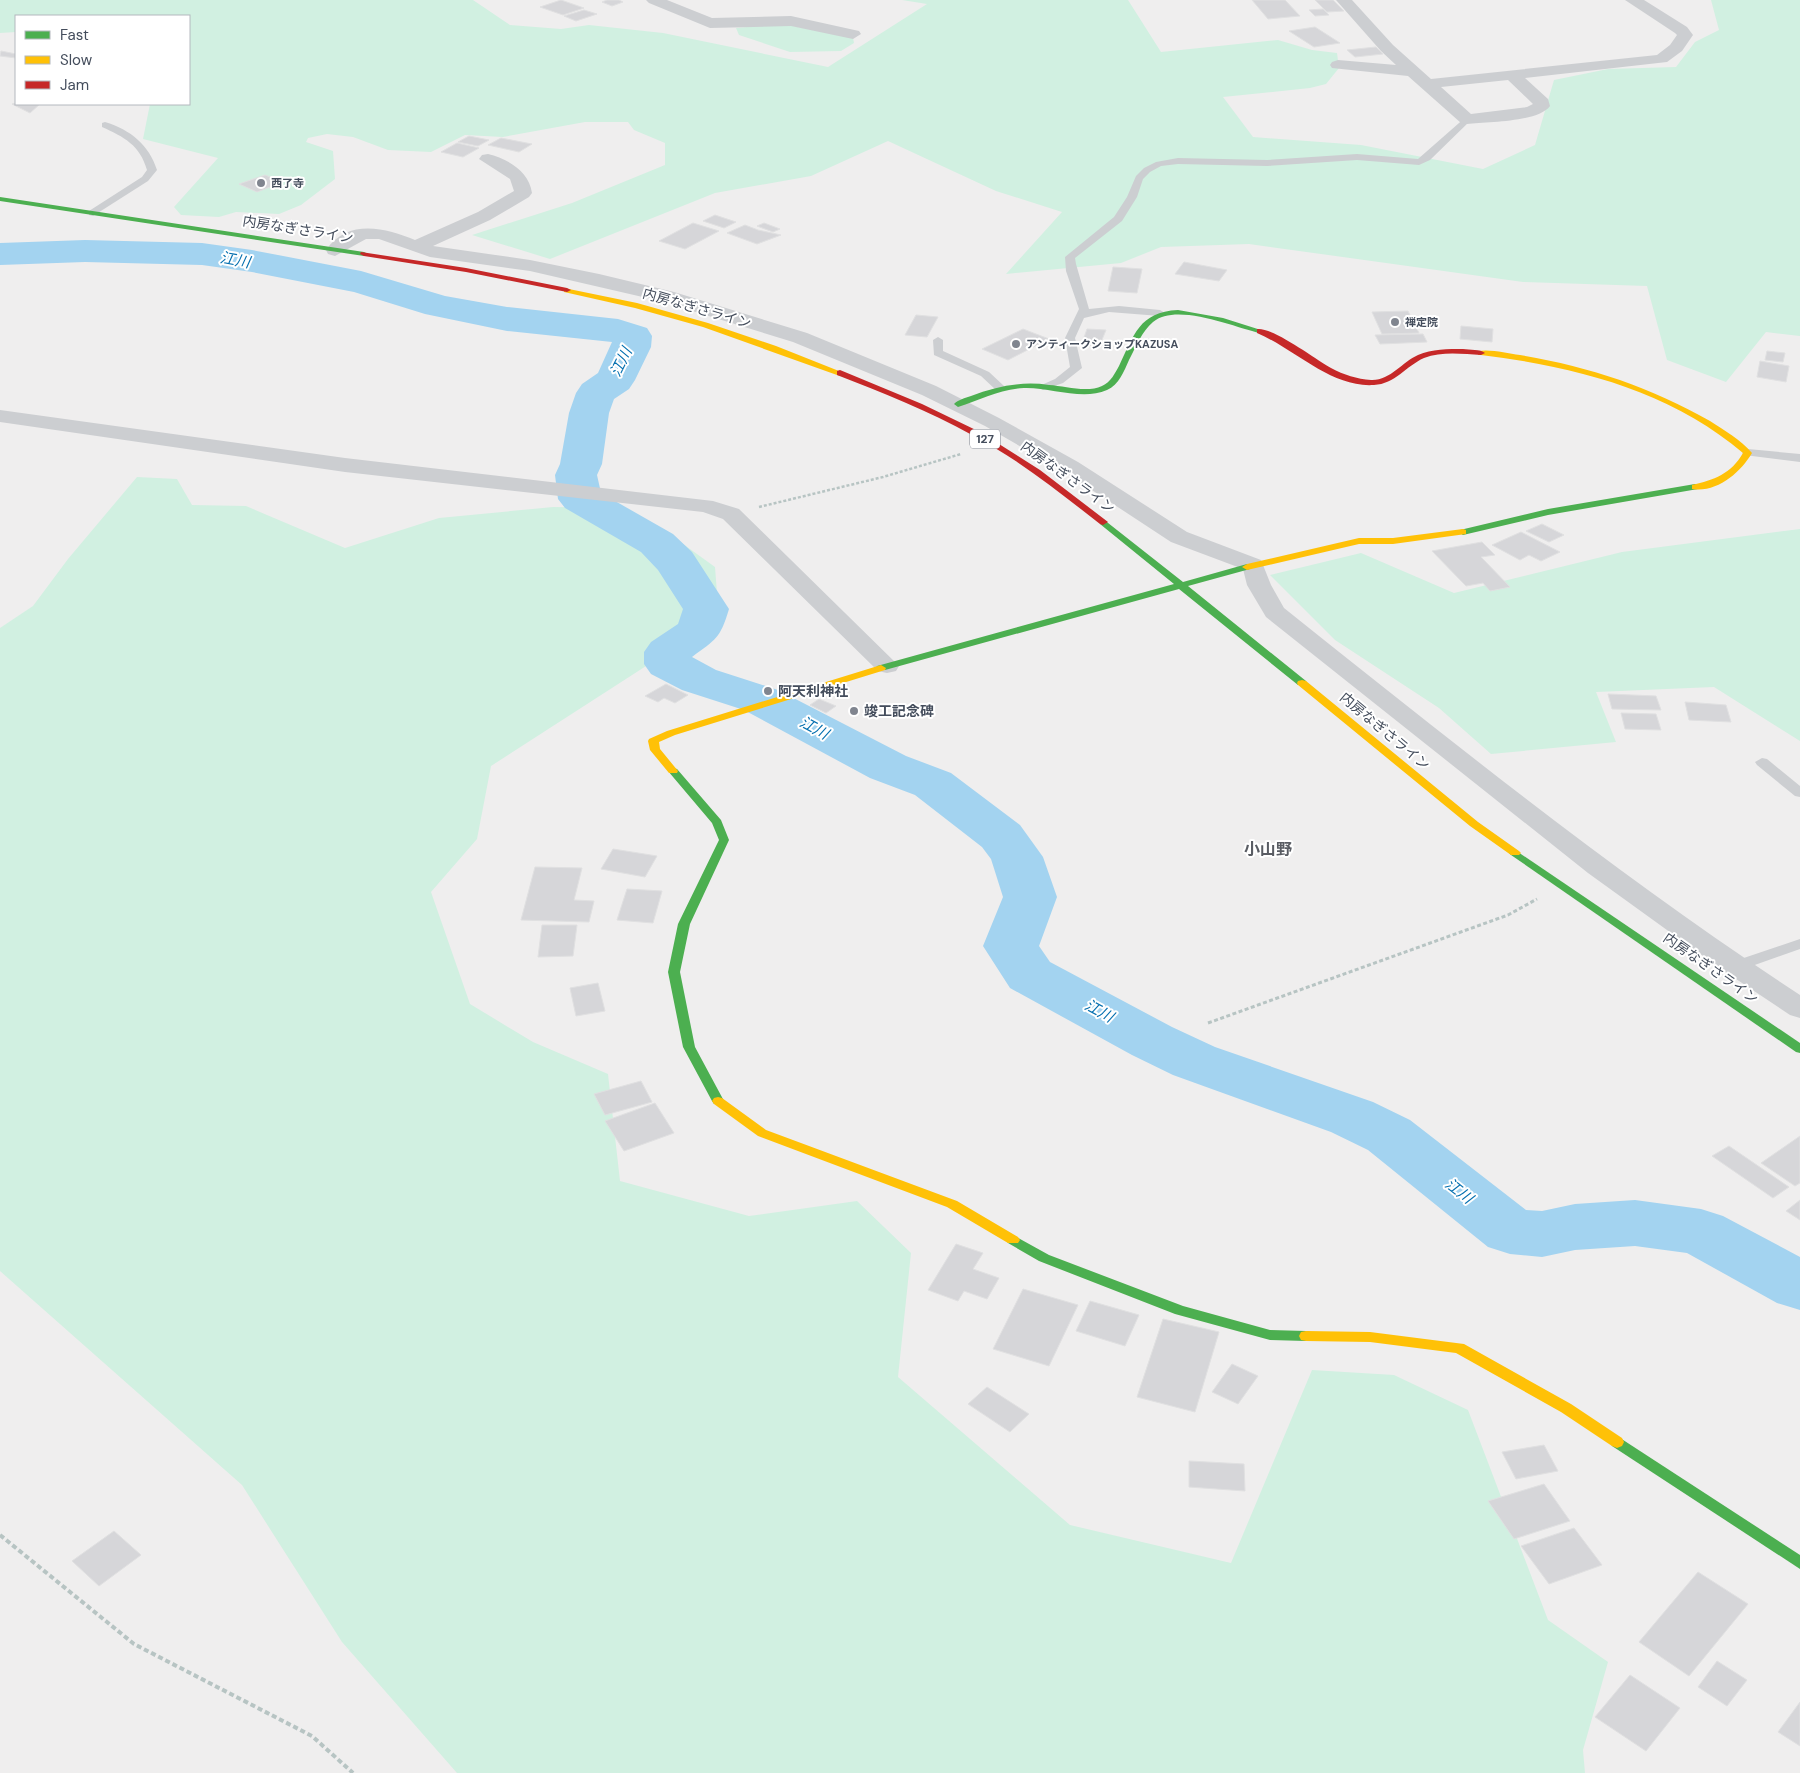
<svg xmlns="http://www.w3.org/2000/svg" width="1800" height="1773" font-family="'DM Sans','Noto Sans JP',sans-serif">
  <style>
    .green { fill: #d1f0e1 }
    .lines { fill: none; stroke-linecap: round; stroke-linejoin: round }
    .river { fill: #a3d3f0; fill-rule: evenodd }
    .building { fill: #d6d6d9; stroke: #e0e0e1 }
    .path-far2 { stroke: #b7c4c3; stroke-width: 2.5; stroke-dasharray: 3 2; stroke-linecap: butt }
    .path-far1 { stroke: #b7c4c3; stroke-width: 3; stroke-dasharray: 4 2.5; stroke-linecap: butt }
    .path { stroke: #b7c4c3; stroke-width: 4; stroke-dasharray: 5 3; stroke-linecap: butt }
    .lane { fill: #ccced1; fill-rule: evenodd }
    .street { fill: #ccced1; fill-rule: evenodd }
    .fast { fill: #4caf50; fill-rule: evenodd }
    .slow { fill: #ffc107; fill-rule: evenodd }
    .jam { fill: #c62828; fill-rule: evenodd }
    .poi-dot { fill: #80858f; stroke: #fff; stroke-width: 2 }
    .labels { text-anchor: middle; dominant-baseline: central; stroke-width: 4; stroke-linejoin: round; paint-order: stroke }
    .far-poi-label { font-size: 11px; font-weight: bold; fill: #444d5c; stroke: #fff; text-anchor: start }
    .shield { fill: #fff; stroke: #7c828d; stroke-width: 1 }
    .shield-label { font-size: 12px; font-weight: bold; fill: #444d5c }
    .street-label { font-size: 14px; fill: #444d5c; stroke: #fff }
    .poi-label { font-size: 14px; font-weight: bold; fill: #444d5c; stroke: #fff; text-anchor: start }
    .water-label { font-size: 15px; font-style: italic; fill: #046faf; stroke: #fff }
    .quarter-label { font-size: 16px; font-weight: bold; fill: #595c63; stroke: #fff }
  </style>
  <rect width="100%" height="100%" fill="#efeeee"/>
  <!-- green -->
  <g class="green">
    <polygon points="0,0 473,0 510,25 561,29 589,25 663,33 828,67 927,4 902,0 1128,0 1161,52 1278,40 1312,50 1337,53 1339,68 1326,84 1310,88 1223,97 1253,137 1361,145 1483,169 1535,145 1554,80 1608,69 1676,67 1695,42 1719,30 1711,0 1800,0 1800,336 1766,332 1726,382 1667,360 1647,286 1523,282 1249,244 1161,247 1121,263 1006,274 1062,212 996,191 888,141 811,176 715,193 550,259 472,235 572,203 665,165 665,143 634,130 628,122 585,122 503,137 465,135 431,152 388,150 353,137 327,134 308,138 306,142 333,151 335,179 301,205 279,214 236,212 219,217 181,215 174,207 218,158 143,139 150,104 189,104 189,16 16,16 16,32 0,33"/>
    <polygon points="783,24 853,38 854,43 841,51 790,52 739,35 736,28"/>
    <polygon points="137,477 177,479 192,505 246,506 345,548 439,518 553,507 623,508 665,531 715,567 719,619 491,766 477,839 431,892 470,1004 533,1042 608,1074 620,1181 749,1216 857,1201 911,1253 898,1377 1070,1525 1231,1563 1312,1370 1394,1375 1468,1410 1548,1620 1608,1662 1583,1750 1585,1773 457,1773 342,1642 242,1485 0,1271 0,628 33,606 68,559"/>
    <polygon points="1800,529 1800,741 1714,687 1596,692 1616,742 1491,754 1439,708 1335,640 1270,575 1361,553 1454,593 1622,552"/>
  </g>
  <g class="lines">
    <!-- river -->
    <path class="river" d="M85,240L202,243L252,250L361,271L445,296L507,307L618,319L647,328L652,336L651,347L635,380L629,389L614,399L609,413L602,464L597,475L601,493L673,534L692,552L729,609C720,639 716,639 692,657L716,670L778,690L906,756L951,773L1020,825L1043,857L1057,897L1039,946L1050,962L1172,1027L1215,1047L1373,1102L1410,1120L1526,1210L1542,1211L1575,1204L1635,1200L1701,1209L1723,1216L1800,1257V1310L1777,1303L1687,1253L1635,1246L1575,1250L1542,1257L1510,1254L1488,1247L1368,1150L1331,1132L1173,1075L1132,1055L1010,988L983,946L1003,897L991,859L982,847L915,795L870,778L744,710L682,690L651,674L644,664V652L651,642L678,624L683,609L658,570L641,552L565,508L558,499L555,475L560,464L569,413L576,393L582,384L598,373L612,342L507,331L425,314L354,292L252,272L202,265L85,262L0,265V243Z"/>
  </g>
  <!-- building -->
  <g class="building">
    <polygon points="561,0 584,8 563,15 540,7"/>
    <polygon points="607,0 619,0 623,2 612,6 602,2"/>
    <polygon points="1252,0 1285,0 1300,16 1268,19"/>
    <polygon points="1315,0 1333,0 1344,11 1327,12"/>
    <polygon points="1323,9 1329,15 1315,16 1309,10"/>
    <polygon points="584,10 597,14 576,21 564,16"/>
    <polygon points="1315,27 1340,43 1314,47 1289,31"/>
    <polygon points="1376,47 1383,54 1355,57 1347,50"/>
    <polygon points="1,51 16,54 16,58 0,56"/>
    <polygon points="16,103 16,104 40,104 30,113 12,104"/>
    <polygon points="469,136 489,140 478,146 458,142"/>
    <polygon points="501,138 532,144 519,152 488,145"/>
    <polygon points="457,143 479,148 463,157 441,152"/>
    <polygon points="265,175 283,182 257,192 239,184"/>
    <polygon points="715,215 736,222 724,228 703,221"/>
    <polygon points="693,223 719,231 685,249 659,241"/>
    <polygon points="764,223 780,229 773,232 757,226"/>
    <polygon points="745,225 758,230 781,235 757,244 727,233"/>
    <polygon points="1184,262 1227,270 1219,281 1175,274"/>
    <polygon points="1113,267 1142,269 1137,293 1108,291"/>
    <polygon points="1408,311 1419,333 1382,334 1372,312"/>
    <polygon points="916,315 938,317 927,337 905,335"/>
    <polygon points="1461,326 1493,329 1492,342 1460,339"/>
    <polygon points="1023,329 1049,339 1008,360 982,349"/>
    <polygon points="1087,329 1106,330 1099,347 1081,346"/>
    <polygon points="1423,334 1427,342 1380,344 1375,335"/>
    <polygon points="1767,351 1785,353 1783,362 1765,360"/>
    <polygon points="1760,361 1789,366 1786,382 1757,377"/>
    <polygon points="1542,524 1564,535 1549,542 1526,531"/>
    <polygon points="1521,532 1560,552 1541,561 1529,555 1520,560 1492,545"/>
    <polygon points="1482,542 1495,555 1481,557 1510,587 1490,591 1483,583 1466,586 1432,551"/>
    <polygon points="666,684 688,695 675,703 664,698 658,702 645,696"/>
    <polygon points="1608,694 1656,696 1661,710 1612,709"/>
    <polygon points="819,699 836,706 826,713 810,705"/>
    <polygon points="1685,702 1726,705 1731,722 1689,720"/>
    <polygon points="1621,713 1656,714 1661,730 1625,729"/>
    <polygon points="613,849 657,856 645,877 601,869"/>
    <polygon points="535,867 582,868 574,900 594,901 589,922 521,920"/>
    <polygon points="627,889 662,891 653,923 617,920"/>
    <polygon points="542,925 577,925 573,956 538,957"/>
    <polygon points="598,983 605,1011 576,1016 570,988"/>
    <polygon points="641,1081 652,1102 605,1115 594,1094"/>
    <polygon points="655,1103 674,1133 624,1151 605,1121"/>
    <polygon points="1800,1136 1800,1183 1795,1186 1761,1163"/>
    <polygon points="1729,1146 1789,1187 1773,1198 1712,1156"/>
    <polygon points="1800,1200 1800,1220 1786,1211"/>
    <polygon points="956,1244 983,1253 973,1269 999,1278 987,1299 964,1291 958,1301 928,1290"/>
    <polygon points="1023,1289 1078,1305 1049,1366 993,1349"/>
    <polygon points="1090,1301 1139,1315 1125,1346 1076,1331"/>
    <polygon points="1163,1319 1219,1332 1195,1412 1137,1397"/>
    <polygon points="1232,1364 1258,1376 1238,1404 1212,1392"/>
    <polygon points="987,1387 1029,1414 1010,1432 968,1404"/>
    <polygon points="1544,1445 1558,1471 1516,1479 1502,1452"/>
    <polygon points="1189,1461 1244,1464 1245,1491 1189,1487"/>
    <polygon points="1544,1484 1570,1521 1514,1539 1488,1501"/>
    <polygon points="1574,1528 1602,1565 1549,1584 1521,1546"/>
    <polygon points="114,1531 141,1555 99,1586 72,1561"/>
    <polygon points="1698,1572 1748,1604 1689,1676 1639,1642"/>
    <polygon points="1717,1661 1747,1680 1727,1706 1698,1687"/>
    <polygon points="1630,1675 1680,1708 1646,1751 1595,1717"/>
    <polygon points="1800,1702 1800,1746 1778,1732"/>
  </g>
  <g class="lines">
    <!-- path-far2 -->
    <polyline class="path-far2" points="759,507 883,477 961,454"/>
    <!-- path-far1 -->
    <polyline class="path-far1" points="1208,1023 1508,915 1537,899"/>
    <!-- path -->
    <polyline class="path" points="0,1535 134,1644 312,1736 353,1773"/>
    <!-- lane -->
    <g class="lane">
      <polygon points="1467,116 1472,119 1470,121 1430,160 1419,165 1357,160 1267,166 1178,164 1161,166 1150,172 1143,179 1137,197 1122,221 1075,258 1076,264 1089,309 1119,306 1160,310 1165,313 1160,316 1109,312 1084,318 1075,338 1082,368 1063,383 1043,390 1037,387 1055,379 1070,367 1065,338 1079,309 1066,271 1065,257 1114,217 1127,197 1136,176 1144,168 1156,162 1178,158 1267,160 1357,154 1418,159"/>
      <path d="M105,122C131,130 149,145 157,170L148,181L93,216L89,215V211L142,177L147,170C140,145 124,137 102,127V123Z"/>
      <polygon points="938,337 943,340 943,351 989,372 1004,386 1004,390 996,390 981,376 934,355 933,340"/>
      <polygon points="1748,449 1800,454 1800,462 1744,455 1742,453"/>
      <polygon points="1762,758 1767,759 1800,786 1800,797 1795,796 1757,765 1755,762"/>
      <polygon points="1800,939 1800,949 1735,972 1727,967 1729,963"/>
    </g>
    <!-- street -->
    <g class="street">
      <polygon points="646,0 667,0 712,18 791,16 859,31 861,34 853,39 791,26 710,28 649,3"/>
      <path d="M1336,0H1352L1393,45L1431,79L1657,55L1670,45L1677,35L1675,33L1625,0H1644L1687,27L1693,35L1682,51L1667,62L1525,78L1548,99L1550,106C1539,122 1487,122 1467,124L1461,123L1408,76L1332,68L1330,65L1332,62L1338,60L1396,65L1381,51ZM1508,80L1533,104L1527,107L1471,114L1441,87Z"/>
      <path d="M488,154C508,159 529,171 532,193L529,197L490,220L433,246L530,260L599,274L674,292L807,333L936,386L999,418L1078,462L1187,532L1261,560L1271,585L1284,608C1452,742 1620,877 1800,995V1018L1790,1015L1721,969L1588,873L1266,617L1247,585L1243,569L1171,542L1063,471L985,426L922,395L793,342L660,301L530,271L430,257L379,239H366L335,256L328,254L326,250C348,218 386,228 415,240L478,212L514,191L510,179L479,159L482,155Z"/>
      <polygon points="0,410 345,458 713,501 739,509 899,666 896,671 887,673 878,671 723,519 703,512 345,472 0,422"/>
    </g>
    <!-- fast -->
    <g class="fast">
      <polygon points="0,197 364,252 368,254 364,256 0,201"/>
      <path d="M1178,310L1223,318L1264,331L1260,333C1234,327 1176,302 1153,322C1142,331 1136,347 1129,360C1124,371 1119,385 1107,390C1082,401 1050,387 1024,388C1000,389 980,400 958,407L954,404C958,400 965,398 971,396C997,386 1022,381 1049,385C1065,386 1087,393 1102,386C1111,382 1115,373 1119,366C1134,335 1139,312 1178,310Z"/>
      <polygon points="1695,484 1698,485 1698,489 1548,515 1463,535 1458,532 1460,530 1548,509"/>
      <polygon points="1103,519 1183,582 1247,564 1250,565 1250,569 1188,586 1306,681 1307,683 1306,685 1298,685 1179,589 885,670 877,670 876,668 877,666 1174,584 1100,524 1100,520"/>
      <polygon points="673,768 677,769 721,820 729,840 690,924 680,972 695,1047 724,1101 722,1104 714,1104 712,1101 683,1047 668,972 678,924 719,840 712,823 668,771"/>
      <polygon points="1515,850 1800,1043 1800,1053 1796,1052 1511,855 1509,853"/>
      <polygon points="1013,1235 1049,1255 1183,1306 1270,1330 1306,1331 1311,1332 1313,1336 1311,1340 1306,1341 1270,1340 1175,1314 1039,1261 1008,1243 1006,1240 1008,1237"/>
      <polygon points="1617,1436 1800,1555 1800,1569 1612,1446 1610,1442 1612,1438"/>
    </g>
    <!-- slow -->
    <g class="slow">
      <polygon points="564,288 637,303 708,323 776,346 844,373 840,376 837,375 703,327 635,308 564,292"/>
      <path d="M1478,351C1491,349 1507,353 1520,355C1587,366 1651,387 1710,421C1724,430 1741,440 1752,453C1740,473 1717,493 1692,489V485C1714,480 1731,474 1743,453C1671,391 1574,366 1481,355H1478Z"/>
      <polygon points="1463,529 1466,530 1466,534 1393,544 1359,544 1247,570 1242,567 1247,564 1359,538 1393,538"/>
      <polygon points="881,665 886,668 885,670 675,735 659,742 660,749 678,771 677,773 669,773 650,750 648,741 649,739 667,731"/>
      <polygon points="1302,680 1306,681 1478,822 1519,851 1521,853 1519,855 1511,855 1470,826 1298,685 1297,683 1298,681"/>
      <polygon points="718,1097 722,1098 766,1130 957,1201 1018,1237 1020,1240 1018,1243 1008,1243 947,1207 758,1136 714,1104 712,1101 714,1098"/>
      <polygon points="1306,1331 1370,1332 1464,1344 1571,1404 1622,1438 1624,1442 1622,1446 1617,1448 1612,1446 1561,1412 1456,1353 1370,1342 1306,1341 1301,1340 1299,1336 1301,1332"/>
    </g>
    <!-- jam -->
    <g class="jam">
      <polygon points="361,252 466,268 567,288 571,290 567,292 466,272 364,256 360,254"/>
      <path d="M1257,329C1273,327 1315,359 1331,368C1344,375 1357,379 1371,380C1390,381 1402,362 1418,355C1432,349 1448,349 1463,349C1470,350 1480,349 1485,353L1481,355C1463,354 1442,351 1424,358C1406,366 1395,384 1374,385C1331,388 1295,349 1257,333Z"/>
      <path d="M840,370L922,404L980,432L1040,470L1108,522L1103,525L1100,524C1059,492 1018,459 972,435C929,411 883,393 837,375V371Z"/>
    </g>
  </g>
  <!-- markers -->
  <g class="poi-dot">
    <circle cx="261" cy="183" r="5"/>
    <circle cx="1395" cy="322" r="5"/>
    <circle cx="1016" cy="344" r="5"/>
    <circle cx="768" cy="691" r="5"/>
    <circle cx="854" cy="711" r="5"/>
  </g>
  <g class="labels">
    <!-- far-poi labels -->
    <g class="far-poi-label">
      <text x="271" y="183">西了寺</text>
      <text x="1405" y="322">禅定院</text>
      <text x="1026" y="344">アンティークショップKAZUSA</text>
    </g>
    <!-- shield labels -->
    <rect class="shield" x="970" y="429.5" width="30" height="19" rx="4"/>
    <g class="shield-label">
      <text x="985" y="439">127</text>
    </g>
    <!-- street labels -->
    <g class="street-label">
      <text transform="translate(298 229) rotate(9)">内房なぎさライン</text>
      <text transform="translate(697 308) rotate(16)">内房なぎさライン</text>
      <text transform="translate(1068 477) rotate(36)">内房なぎさライン</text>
      <text transform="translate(1385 731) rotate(40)">内房なぎさライン</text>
      <text transform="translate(1711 968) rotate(35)">内房なぎさライン</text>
    </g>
    <!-- poi labels -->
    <g class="poi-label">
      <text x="778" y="691">阿天利神社</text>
      <text x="864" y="711">竣工記念碑</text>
    </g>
    <!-- water labels -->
    <g class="water-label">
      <text transform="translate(235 260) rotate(10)">江川</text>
      <text transform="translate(621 362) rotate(-64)">江川</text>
      <text transform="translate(814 728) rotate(28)">江川</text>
      <text transform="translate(1099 1011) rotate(28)">江川</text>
      <text transform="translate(1459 1191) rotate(38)">江川</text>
    </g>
    <!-- quarter labels -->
    <g class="quarter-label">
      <text x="1268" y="849">小山野</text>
    </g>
  </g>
  <!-- legend -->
  <rect x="15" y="15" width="175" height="90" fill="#ffffff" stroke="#b4b8be"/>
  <rect x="25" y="31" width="25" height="8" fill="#4caf50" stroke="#b4b8be"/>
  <text x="60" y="40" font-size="15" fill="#444d5c">Fast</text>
  <rect x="25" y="56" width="25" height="8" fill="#ffc107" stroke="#b4b8be"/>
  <text x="60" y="65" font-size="15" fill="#444d5c">Slow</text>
  <rect x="25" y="81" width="25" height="8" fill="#c62828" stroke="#b4b8be"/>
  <text x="60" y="90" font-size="15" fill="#444d5c">Jam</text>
</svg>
